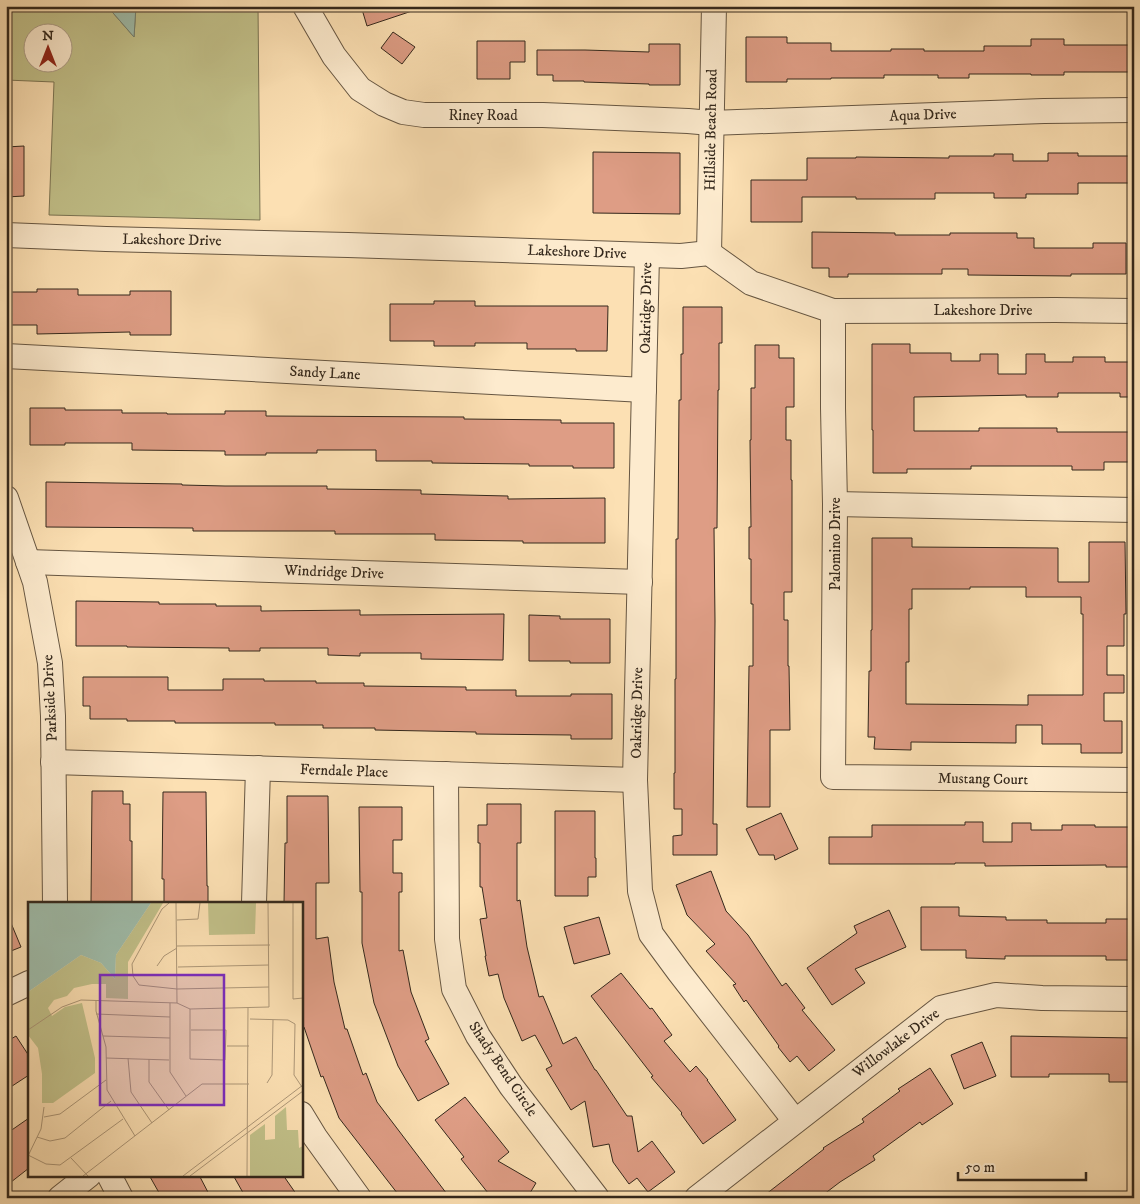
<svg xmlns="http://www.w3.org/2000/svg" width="1140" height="1204" font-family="'IM FELL DW Pica',serif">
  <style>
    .green { fill: #c2c18a; stroke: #7b7453; fill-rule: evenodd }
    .water { fill: #9fbdab; stroke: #748172 }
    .building { fill: #de9d85; stroke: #34281c; fill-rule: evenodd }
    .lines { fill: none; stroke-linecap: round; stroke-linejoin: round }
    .minor-casing { stroke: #665642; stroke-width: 26 }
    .minor { stroke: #fdebce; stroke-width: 24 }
    .labels { text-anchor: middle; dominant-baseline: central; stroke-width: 4; stroke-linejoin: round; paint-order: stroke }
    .street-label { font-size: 15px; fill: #34281c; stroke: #fdebce }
    .inset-road { fill: none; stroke: #ac9677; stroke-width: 1 }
    .view { fill: #7b2cbf; fill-opacity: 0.15; stroke: #7b2cbf; stroke-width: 2.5 }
    .inset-edge { fill: none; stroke: #34281c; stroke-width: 2.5 }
  </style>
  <rect width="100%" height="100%" fill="#fce0b3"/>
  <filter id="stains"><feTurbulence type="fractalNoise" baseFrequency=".004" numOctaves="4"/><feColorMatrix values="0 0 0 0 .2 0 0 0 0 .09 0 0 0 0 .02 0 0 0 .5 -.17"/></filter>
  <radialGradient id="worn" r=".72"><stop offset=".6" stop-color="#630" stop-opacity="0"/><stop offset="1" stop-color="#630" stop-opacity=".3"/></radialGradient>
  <!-- green -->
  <path class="green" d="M6,6H107L134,37L136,6H258L260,220L49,215L54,82L6,80ZM32,32H62V62H32Z"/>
  <!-- water -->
  <polygon class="water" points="107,6 136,6 134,37"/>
  <!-- building -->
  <g class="building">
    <polygon points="361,6 418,6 418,9 367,26"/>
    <polygon points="393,32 415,47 402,64 381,48"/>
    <polygon points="746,37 787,37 787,43 831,43 831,51 891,51 891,49 924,49 924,51 984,51 984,46 1031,46 1031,39 1064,39 1064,45 1134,45 1134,72 1064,72 1064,75 1031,75 1031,74 969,74 969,78 938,78 938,75 884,75 884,78 831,78 831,79 787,79 787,82 746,82"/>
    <polygon points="477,41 525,41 525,62 510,62 510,79 477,79"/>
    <polygon points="649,44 680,44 680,85 649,85 649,84 584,82 584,81 553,81 553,75 537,75 537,50 585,50 649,52"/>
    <polygon points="24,146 24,196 6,197 6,147"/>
    <polygon points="593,152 680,153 680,214 593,213"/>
    <polygon points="1048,153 1078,153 1078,156 1134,156 1134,183 1078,183 1078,194 1026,194 1026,198 994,198 994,193 935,193 935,199 856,199 856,197 802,197 802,222 751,222 751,180 807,180 807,158 856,158 856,157 949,158 949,156 994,156 994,154 1013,154 1013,161 1048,161"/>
    <polygon points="812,232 895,233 895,235 950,235 950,233 1017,233 1017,238 1034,238 1034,248 1093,248 1093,243 1126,243 1126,274 1071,274 1071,276 968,275 968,269 942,269 942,274 848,274 848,277 829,277 829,268 812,268"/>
    <polygon points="37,289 78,289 78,295 130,295 130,291 171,291 171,335 130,335 130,332 37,334 37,325 6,325 6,292 37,292"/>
    <polygon points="434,301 475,301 475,306 608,306 607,351 576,351 576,349 527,349 527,343 475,343 475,346 434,346 434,341 390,341 390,304 434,304"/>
    <polygon points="683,307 722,307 722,343 719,343 719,390 718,390 717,528 714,528 715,621 713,824 717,824 717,855 673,855 673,836 682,835 682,809 674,809 674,773 675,773 675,679 676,679 676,539 678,539 679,400 681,400 681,354 683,354"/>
    <polygon points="872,344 910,344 910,353 951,353 951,361 980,361 980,354 998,354 998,374 1026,374 1026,354 1045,354 1045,362 1073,362 1073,357 1105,357 1105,362 1134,362 1134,397 1120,397 1120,393 1058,393 1058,397 1026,397 1026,395 914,397 914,431 979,431 979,428 1057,428 1057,432 1134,432 1134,462 1104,462 1104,470 1072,470 1072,466 971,466 971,469 907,469 907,473 873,473 873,430 872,430"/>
    <polygon points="755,345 779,345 779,358 794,358 794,407 786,407 786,440 791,440 791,480 792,480 792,592 784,592 784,620 788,620 788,666 789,666 790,730 770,730 770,807 747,807 749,666 753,666 753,604 751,604 751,559 749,559 749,527 751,527 750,440 751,440 751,388 755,388"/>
    <polygon points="30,408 65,408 65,410 122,410 122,413 167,413 167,414 225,414 225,411 266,411 266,416 464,417 464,419 561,420 561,423 614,423 614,468 573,468 573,466 529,466 529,464 432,463 432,461 376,461 376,450 317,450 317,453 266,453 266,455 225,455 225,451 132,450 132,443 65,443 65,445 30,445"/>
    <polygon points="46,482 182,484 182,485 225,486 327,486 327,489 421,490 421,494 508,496 508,499 605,498 605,543 523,543 523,541 435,540 435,534 335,534 335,531 193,531 193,528 46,527"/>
    <path d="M872,538H912V547L1058,548V582H1089V542H1125L1126,614H1124V646H1107V675H1124V693H1104V721H1122V753H1081V744H1042V725H1016V743L911,742V750L874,749L875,737H868L869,671H871V630H872ZM970,587H1026V597H1081V614H1083V695H1028V705L906,704V662H909V609H912V589H970Z"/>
    <polygon points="76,601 159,602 159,604 216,604 216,606 261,606 261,611 360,610 360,615 504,614 503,660 421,659 421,653 360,653 360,656 328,655 328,648 260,648 260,651 229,651 229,648 127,647 127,646 76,646"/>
    <polygon points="529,615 560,616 560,619 610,619 610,663 570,663 570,661 529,661"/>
    <polygon points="83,677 168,677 168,690 223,690 223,679 264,679 264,681 316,681 316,683 364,683 364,686 466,687 466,690 516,690 516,696 571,696 571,694 612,694 612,739 571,739 571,735 476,734 476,732 375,730 375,728 323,728 323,725 275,725 275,723 175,723 175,721 127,721 127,719 90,719 90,706 83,706"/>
    <polygon points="92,791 123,791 123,804 130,804 130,841 132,841 132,903 91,903"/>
    <polygon points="163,792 206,792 207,886 208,886 208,903 164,903 164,879 162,879"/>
    <polygon points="287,796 328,796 329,883 316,883 316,939 328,937 334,982 345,1029 347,1029 363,1075 366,1073 377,1102 450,1198 401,1198 339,1118 323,1076 321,1077 304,1027 301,1028 301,903 284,903 285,843 287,843"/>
    <polygon points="487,804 521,804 521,843 517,843 517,901 520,900 527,947 539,997 543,996 563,1044 576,1037 595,1070 596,1070 627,1116 632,1116 638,1152 652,1141 675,1172 648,1192 637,1178 629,1184 613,1162 609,1144 593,1147 585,1101 571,1110 546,1069 552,1066 535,1035 522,1041 504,998 498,974 489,976 485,956 486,956 480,919 487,918 482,887 480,887 480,843 478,843 478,825 487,825"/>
    <polygon points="359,807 402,807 402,840 393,840 393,873 402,873 402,892 399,892 399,951 403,950 411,992 429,1039 425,1041 449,1084 418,1101 398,1066 374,1003 362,943 362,892 360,892"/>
    <polygon points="555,811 595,811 595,858 596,858 596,877 588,877 588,896 555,896"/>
    <polygon points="781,813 798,849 775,860 774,855 759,855 746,829"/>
    <polygon points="965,822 983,822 983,842 1012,842 1012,823 1031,823 1031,830 1062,830 1062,825 1095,825 1095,827 1134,827 1134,867 1106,867 1106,865 985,866 985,863 955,863 955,864 829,864 829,837 872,837 872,825 965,825"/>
    <polygon points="711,871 726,911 748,935 782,986 786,983 805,1008 802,1010 835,1050 809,1071 797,1056 790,1062 778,1047 779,1046 746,1000 744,1002 733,985 736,984 706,951 715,944 687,915 676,885"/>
    <polygon points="921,907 959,907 959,916 1006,917 1006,920 1047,920 1047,923 1106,923 1106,919 1134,919 1134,960 1106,960 1106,956 1005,956 1005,959 966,958 966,950 921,950"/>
    <polygon points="889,910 906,947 855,969 865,983 832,1005 807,968 857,933 854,926"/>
    <polygon points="6,911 21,947 6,953"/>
    <polygon points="599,917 610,954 574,964 564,927"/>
    <polygon points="621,973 650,1009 652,1008 672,1035 664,1041 690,1072 696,1066 708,1080 707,1080 736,1120 703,1144 681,1114 682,1113 651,1077 653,1076 591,996"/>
    <polygon points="16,1036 29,1056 29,1075 6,1090 6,1042"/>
    <polygon points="1011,1036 1134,1038 1134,1082 1109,1082 1109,1074 1049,1074 1049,1077 1011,1077"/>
    <polygon points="982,1042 996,1076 964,1089 951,1055"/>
    <polygon points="930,1068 953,1104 922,1125 920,1122 873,1156 875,1160 840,1182 819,1198 761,1198 824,1149 823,1148 864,1122 862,1119 900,1091 898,1089"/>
    <polygon points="465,1097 509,1152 498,1161 536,1183 527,1198 492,1198 461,1159 464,1157 435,1120"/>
    <polygon points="29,1118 29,1168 6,1186 6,1134"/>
    <polygon points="149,1175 199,1175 211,1198 162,1198"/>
    <polygon points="233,1175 283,1175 299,1198 246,1198"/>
  </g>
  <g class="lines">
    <!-- minor casing -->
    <g class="minor-casing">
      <g id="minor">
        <polyline points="305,6 334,56 360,89 384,104 403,112 424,115 543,115 688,121 711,123 1044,111 1134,110"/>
        <polyline points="6,235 106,239 348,245 681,256 709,253 751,283 833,311 1055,310 1134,311"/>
        <polyline points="709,253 714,6"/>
        <polyline points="647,255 635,780 640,891 651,934 679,972 795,1121"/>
        <polyline points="833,311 833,408 835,504 833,777 1134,780"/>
        <polyline points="6,356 644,390"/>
        <polyline points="6,498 35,582 50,663 53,716 55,903"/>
        <polyline points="835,504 1134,510"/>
        <polyline points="28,562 640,582"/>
        <polyline points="53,762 635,780"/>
        <polyline points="446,774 447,939 454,989 478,1036 511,1086 597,1198"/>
        <polyline points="254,903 258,768"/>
        <polyline points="6,994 29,983"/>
        <polyline points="301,1114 315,1137 359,1198"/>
        <polyline points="109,1175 121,1198"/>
        <polyline points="60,1198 89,1175"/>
        <polyline points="697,1198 941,1008 996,995 1042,998 1134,999"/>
      </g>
    </g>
    <!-- minor -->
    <use href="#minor" class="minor"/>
  </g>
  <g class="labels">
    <!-- street labels -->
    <g class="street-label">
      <text x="483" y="115">Riney Road</text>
      <text transform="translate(923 115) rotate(-2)">Aqua Drive</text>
      <text transform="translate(711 130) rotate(-89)">Hillside Beach Road</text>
      <text transform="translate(172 240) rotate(1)">Lakeshore Drive</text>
      <text transform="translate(577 252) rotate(2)">Lakeshore Drive</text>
      <text transform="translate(646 308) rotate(-89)">Oakridge Drive</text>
      <text x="983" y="310">Lakeshore Drive</text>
      <text transform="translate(325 373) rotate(3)">Sandy Lane</text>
      <text transform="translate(835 544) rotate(-90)">Palomino Drive</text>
      <text transform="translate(334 572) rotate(2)">Windridge Drive</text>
      <text transform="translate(50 698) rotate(-93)">Parkside Drive</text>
      <text transform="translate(637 713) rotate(-89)">Oakridge Drive</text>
      <text transform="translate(344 771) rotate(2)">Ferndale Place</text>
      <text transform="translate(983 779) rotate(1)">Mustang Court</text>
      <text transform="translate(896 1043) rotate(-37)">Willowlake Drive</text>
      <text transform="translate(503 1069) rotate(56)">Shady Bend Circle</text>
    </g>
  </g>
  <!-- overview -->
  <g transform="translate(28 902)">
    <rect width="275" height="275" fill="#fce0b3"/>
    <path d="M123,1H135L100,60V97L78,96V82H64L46,86L39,94L26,98L20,106L24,114L37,105L54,101L67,156V171L25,201H14V172L10,146L0,133V90L53,53L73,61L87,77L88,53ZM180,1H228L227,32L181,33ZM258,205L259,228H270L271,246L275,244V274H222V233L237,222V238L247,237V214Z" fill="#c2c18a"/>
    <path d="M0,1H123L88,53L87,77L73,61L53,53L0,90Z" fill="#9fbdab"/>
    <path class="inset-road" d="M141,1L134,7L104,62L105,74L111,83L149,87L241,85M148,1L149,101M265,1V97L275,96M149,18L170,17L172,1M149,44L242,43M129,64L136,54L149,46M150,65L241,63M68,98V109L78,145L79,188L107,234M142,101V170L158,194M162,107V157L197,158L198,128H163M68,112L142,115M222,117L260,118L267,122L266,173L274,185M0,128L34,105L53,98L149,101L162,107L241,105L240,1M75,134L142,136M199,144H221M78,156L141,158M100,156L103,190L124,221M121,157V180L141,208M239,181L244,173L245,118M16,215L32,212L78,178M9,235L22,239L37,236L83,199M0,253L18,262L32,263L95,217M0,254L13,227L16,205M43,256L60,274M55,274L174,182H221M155,274L275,183M162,274L275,189M219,274L220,105"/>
    <path class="view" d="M72,73H196V203H72Z"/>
    <rect width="275" height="275" class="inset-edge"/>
  </g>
  <!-- margin -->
  <rect width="1140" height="1204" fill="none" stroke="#fce0b3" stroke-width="25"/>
  <rect x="8" y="8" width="1125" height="1189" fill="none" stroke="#34281c" stroke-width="2.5"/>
  <rect x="12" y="12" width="1115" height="1179" fill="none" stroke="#34281c"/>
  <!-- north arrow -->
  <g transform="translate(48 48)"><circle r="24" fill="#fdebce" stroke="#ad9d87"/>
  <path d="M0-4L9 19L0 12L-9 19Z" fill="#8f2418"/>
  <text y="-8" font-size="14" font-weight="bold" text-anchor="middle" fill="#34281c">N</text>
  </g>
  <!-- scale -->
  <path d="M958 1172v8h128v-8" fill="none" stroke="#34281c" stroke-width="2.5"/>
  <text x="965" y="1172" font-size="15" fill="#34281c" stroke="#fdebce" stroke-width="4" paint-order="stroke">50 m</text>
  <rect width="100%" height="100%" filter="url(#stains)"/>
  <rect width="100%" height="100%" fill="url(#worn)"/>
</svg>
